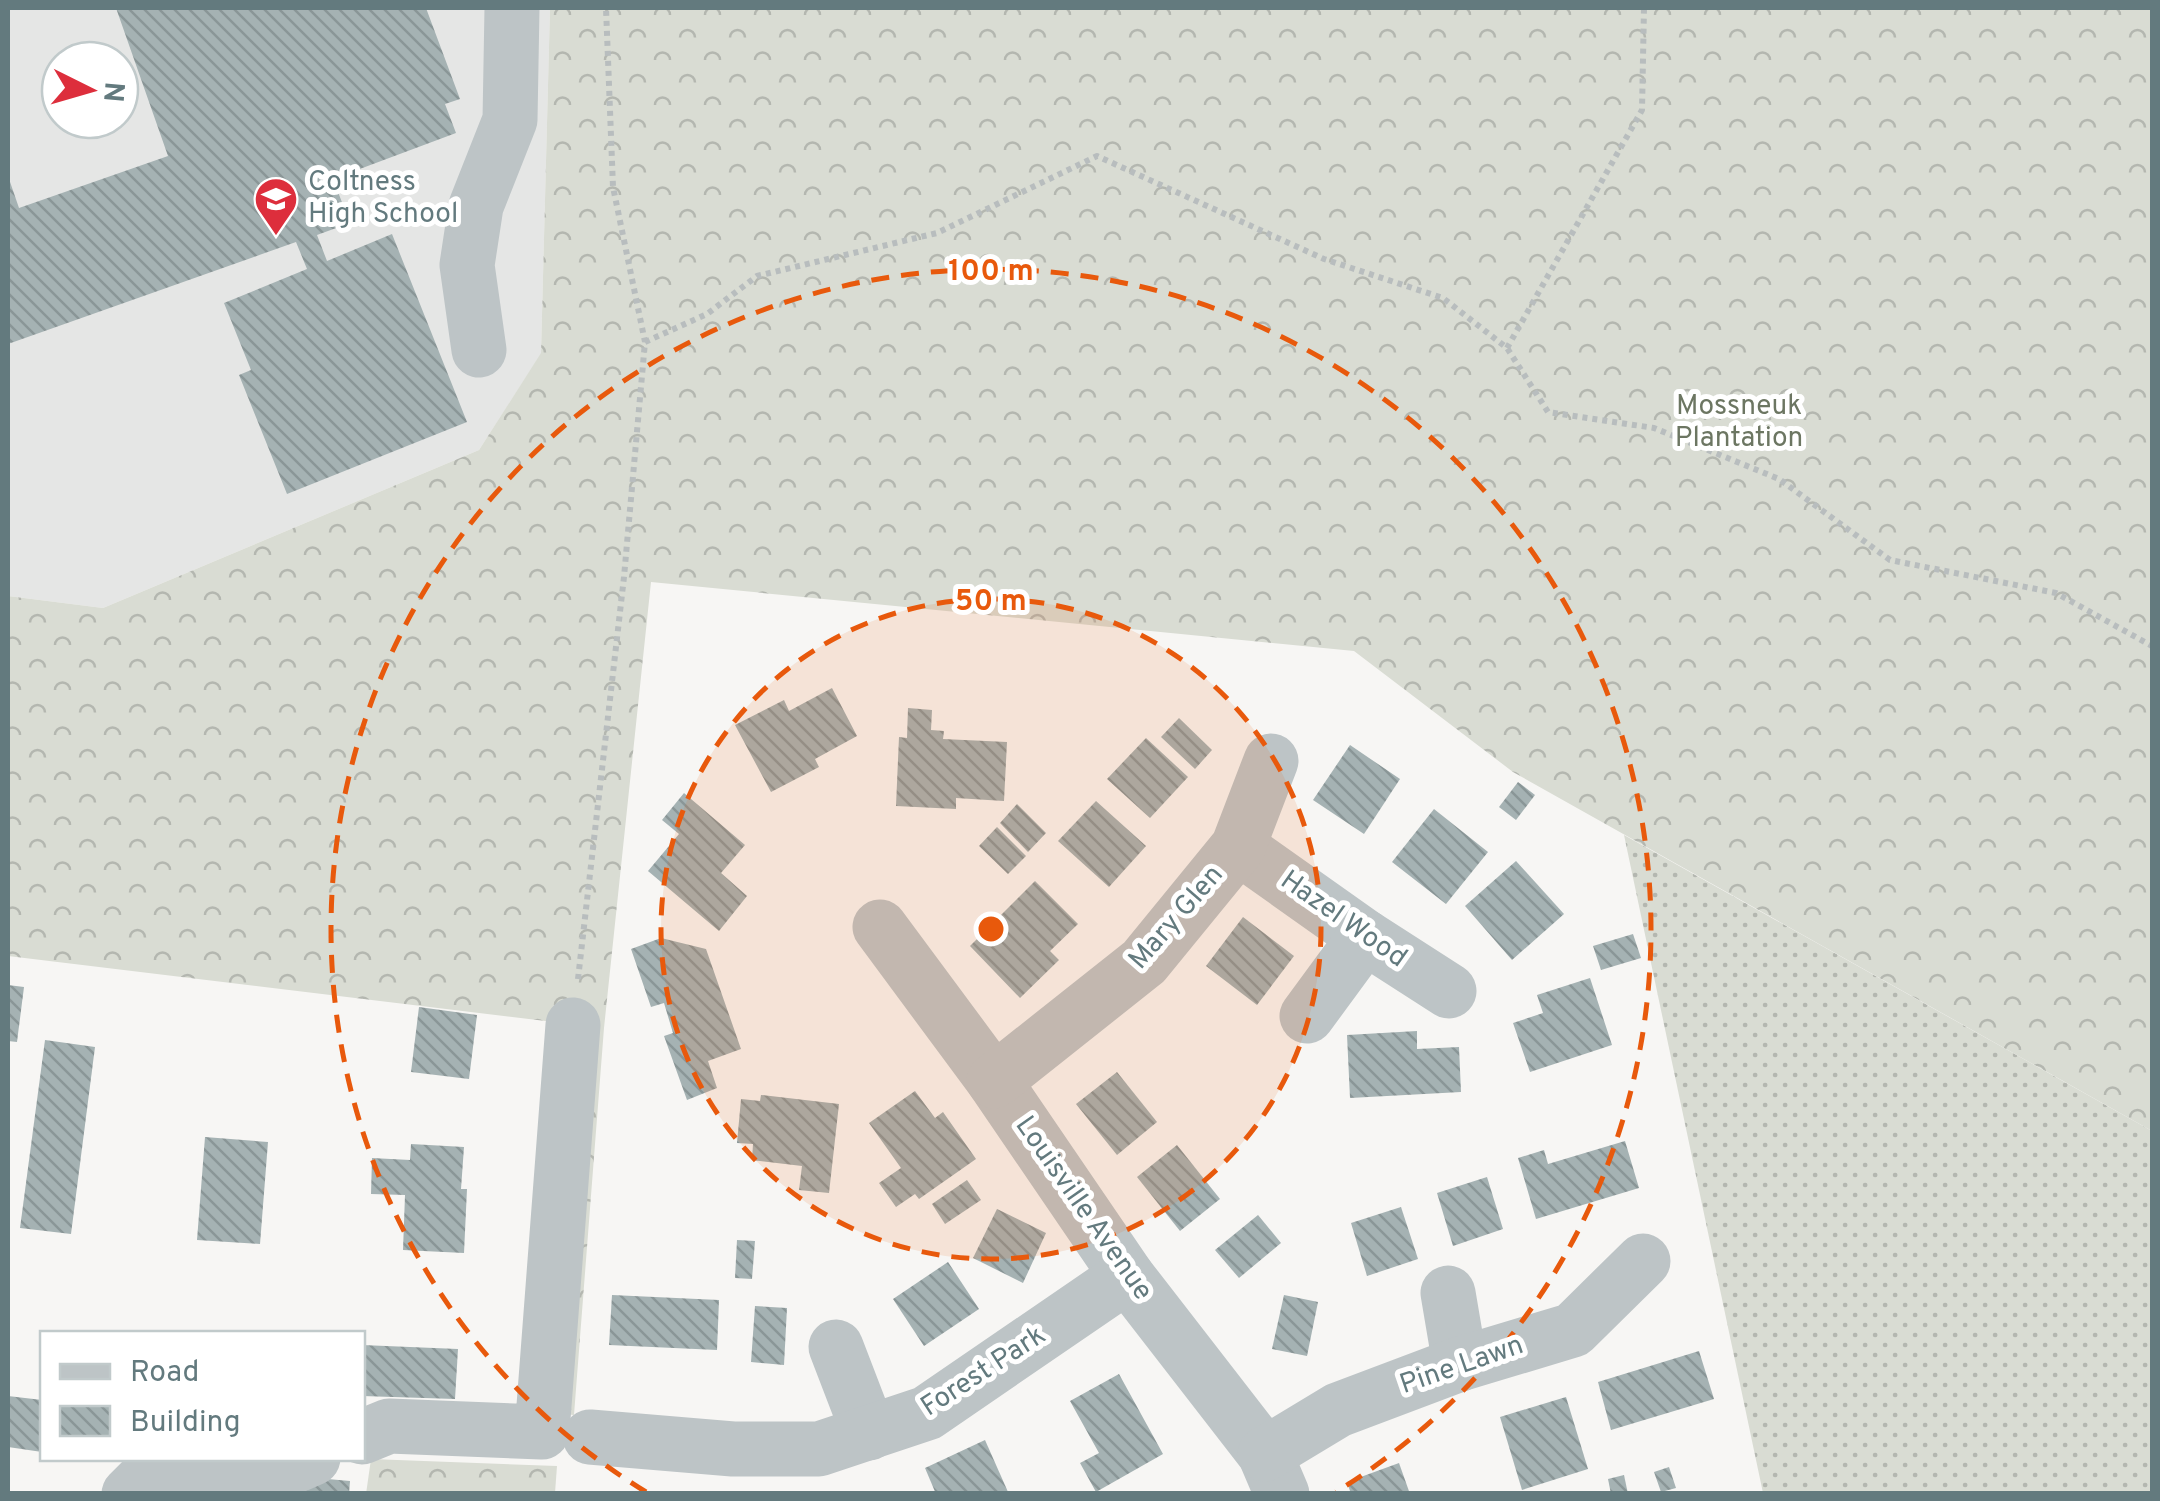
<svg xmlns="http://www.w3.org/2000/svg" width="2160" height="1501" font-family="Overpass,sans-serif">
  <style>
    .built { fill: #e5e6e5; fill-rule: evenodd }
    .grass { fill: url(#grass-dots) }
    .forest { fill: url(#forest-crowns) }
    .building { fill: url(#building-back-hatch) }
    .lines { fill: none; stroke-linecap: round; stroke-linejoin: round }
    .path { stroke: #b8bdbe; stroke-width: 6; stroke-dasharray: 5 5; stroke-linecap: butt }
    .minor { stroke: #bdc4c6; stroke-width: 55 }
    .ring { fill: none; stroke: #e8590c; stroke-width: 5; stroke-dasharray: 18 12 }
    .labels { text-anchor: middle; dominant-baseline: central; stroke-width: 10; stroke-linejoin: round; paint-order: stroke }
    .poi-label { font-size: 28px; fill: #637a7e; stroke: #fff; text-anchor: start }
    .park-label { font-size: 28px; fill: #6c7662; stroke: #fff }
    .street-label { font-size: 28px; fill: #637a7e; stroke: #fff }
    .centre { fill: #e8590c; stroke: #fff; stroke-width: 5 }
    .ring-label { font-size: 30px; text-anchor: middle; font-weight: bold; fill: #e8590c; stroke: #fff; stroke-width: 10; stroke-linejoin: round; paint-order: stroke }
  </style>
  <defs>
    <pattern id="grass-dots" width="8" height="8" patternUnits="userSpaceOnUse" patternTransform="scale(2.5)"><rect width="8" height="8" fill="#d9dcd3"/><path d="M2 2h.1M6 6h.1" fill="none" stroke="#b4b7b0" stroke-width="1.8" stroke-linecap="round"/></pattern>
    <pattern id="forest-crowns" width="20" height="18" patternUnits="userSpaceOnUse" patternTransform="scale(2.5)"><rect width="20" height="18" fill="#d9dcd3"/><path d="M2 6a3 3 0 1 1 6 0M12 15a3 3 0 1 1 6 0" fill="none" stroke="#b4b7b0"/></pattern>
    <pattern id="building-back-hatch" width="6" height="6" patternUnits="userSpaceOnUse" patternTransform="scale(2.5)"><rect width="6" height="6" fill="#a5b2b3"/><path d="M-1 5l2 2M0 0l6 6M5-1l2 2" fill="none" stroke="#8a9697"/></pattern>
  </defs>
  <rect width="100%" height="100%" fill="#f7f6f4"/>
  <!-- built -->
  <path class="built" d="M8,8H550L541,354L479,450L103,608L8,596ZM60,60H120V120H60Z"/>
  <!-- grass -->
  <polygon class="grass" points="1624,835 2152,1131 2152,1493 1763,1493"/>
  <!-- forest -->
  <g class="forest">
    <polygon points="550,8 2152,8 2152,1131 1513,772 1354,651 651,582 604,1028 574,1415 551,1413 579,1025 8,956 8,596 103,608 479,450 541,353"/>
    <polygon points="371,1459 557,1466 555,1493 366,1494"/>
  </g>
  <!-- building -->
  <g class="building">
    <polygon points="116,8 426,8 460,99 445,104 456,133 333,179 350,223 317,235 327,261 392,234 467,422 287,494 239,375 251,370 224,303 307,269 296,242 8,344 8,176 19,208 168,156"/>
    <polygon points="832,688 857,736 815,759 819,767 771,792 735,725 784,700 789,711"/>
    <polygon points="908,708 932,710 931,730 944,731 943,739 1007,742 1004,801 956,798 956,809 896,806 899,737 907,738"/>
    <polygon points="1179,718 1212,750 1195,769 1161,737"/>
    <polygon points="1146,738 1188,777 1150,818 1107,779"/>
    <polygon points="1350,745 1400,779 1364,834 1313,800"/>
    <polygon points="1518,782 1535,795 1516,820 1499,807"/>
    <polygon points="684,793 745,845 721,873 747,896 719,931 648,871 679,834 662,820"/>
    <polygon points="1096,801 1146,846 1109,887 1058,841"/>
    <polygon points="1017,804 1046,833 1028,852 1000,823"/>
    <polygon points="1434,809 1488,852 1446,904 1392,862"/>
    <polygon points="997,827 1026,856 1008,874 979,846"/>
    <polygon points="1516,861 1564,914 1512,960 1465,906"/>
    <polygon points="1035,881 1078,924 1050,951 1059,960 1020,998 970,946"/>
    <polygon points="1243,917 1294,956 1257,1005 1206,966"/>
    <polygon points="1633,934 1641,958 1601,970 1593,946"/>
    <polygon points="661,938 706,949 741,1049 708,1061 717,1088 687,1100 664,1036 673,1033 664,1003 651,1007 631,949"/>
    <polygon points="1590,978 1612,1045 1530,1072 1513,1023 1543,1013 1537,995"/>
    <polygon points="8,985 24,987 17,1042 8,1041"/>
    <polygon points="419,1007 477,1015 469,1079 411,1072"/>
    <polygon points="1417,1031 1417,1049 1459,1047 1461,1092 1350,1098 1347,1035"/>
    <polygon points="45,1040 95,1047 71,1234 20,1228"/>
    <polygon points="1117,1072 1157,1122 1117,1155 1076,1104"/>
    <polygon points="915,1091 935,1118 943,1112 976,1159 919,1199 915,1194 896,1207 879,1183 901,1168 869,1123"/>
    <polygon points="761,1095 839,1104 829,1193 799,1190 802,1166 752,1160 753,1144 737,1143 741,1099 760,1101"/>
    <polygon points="205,1137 268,1142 260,1244 197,1240"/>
    <polygon points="1625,1141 1639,1188 1536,1219 1518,1158 1544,1150 1548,1164"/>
    <polygon points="411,1144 464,1147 461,1189 467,1189 464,1253 403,1250 405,1195 371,1194 372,1158 410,1160"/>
    <polygon points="1177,1145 1220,1199 1180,1231 1137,1177"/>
    <polygon points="1487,1177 1503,1229 1453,1246 1437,1193"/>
    <polygon points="967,1180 981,1200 945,1224 932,1204"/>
    <polygon points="1401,1207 1418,1259 1367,1276 1351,1223"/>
    <polygon points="997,1209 1046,1233 1023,1283 973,1258"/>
    <polygon points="1258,1215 1281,1243 1239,1278 1215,1250"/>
    <polygon points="737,1240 755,1241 752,1279 735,1278"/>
    <polygon points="948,1262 979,1309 924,1346 893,1299"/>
    <polygon points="612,1295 719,1300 717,1350 609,1345"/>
    <polygon points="1284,1295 1318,1302 1307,1356 1272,1349"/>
    <polygon points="755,1306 787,1308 784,1365 751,1362"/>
    <polygon points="362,1345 458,1349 455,1399 362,1396"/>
    <polygon points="1699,1351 1714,1399 1611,1430 1598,1382"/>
    <polygon points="1119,1374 1163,1454 1096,1492 1080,1463 1099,1453 1070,1401"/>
    <polygon points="8,1396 42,1400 42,1452 8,1447"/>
    <polygon points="1566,1397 1588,1469 1522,1490 1500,1417"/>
    <polygon points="985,1440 1008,1492 936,1494 925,1468"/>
    <polygon points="1399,1463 1410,1494 1351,1494 1347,1482"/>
    <polygon points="1669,1467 1676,1488 1661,1492 1654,1472"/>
    <polygon points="1624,1475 1628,1494 1611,1494 1608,1479"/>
    <polygon points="305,1477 350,1481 349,1494 303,1494"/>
  </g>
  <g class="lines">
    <!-- path -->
    <g class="path">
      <polyline points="645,342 707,314 757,276 937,233 1097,156 1324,259 1443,298 1507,348 1548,412 1654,428 1779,479 1890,560 2056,593 2152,646"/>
      <polyline points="1507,348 1642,110 1644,8"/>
      <polyline points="578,979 624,577 645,342 613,187 606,8"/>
    </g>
    <!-- minor -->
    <g class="minor">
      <polyline points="479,350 467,265 476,206 510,120 512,8"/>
      <polyline points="1238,847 1365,937 1449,991"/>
      <polyline points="880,927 994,1081 1127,1276 1265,1454 1282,1494"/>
      <polyline points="1307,1016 1365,937"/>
      <polyline points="994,1081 1144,962 1238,847 1271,761"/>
      <polyline points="1448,1293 1460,1364"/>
      <polyline points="836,1347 869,1433"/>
      <polyline points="362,1437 389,1426 542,1432 573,1025"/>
      <polyline points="590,1437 733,1449 819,1449 927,1413 1127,1276"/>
      <polyline points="1265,1454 1338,1410 1460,1364 1573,1330 1643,1261"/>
      <polyline points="129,1494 142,1481 265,1479 313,1458"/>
    </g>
  </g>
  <!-- distance rings -->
  <circle cx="991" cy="929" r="330" fill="#e8590c" fill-opacity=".12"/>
  <g class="ring">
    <circle cx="991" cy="929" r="330"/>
    <path d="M646 1492A660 660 0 1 1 1336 1492"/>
  </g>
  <!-- icons -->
  <defs>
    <g id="school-pin" transform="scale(2.25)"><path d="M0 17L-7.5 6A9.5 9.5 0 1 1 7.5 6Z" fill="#dd2e3c" stroke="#fff"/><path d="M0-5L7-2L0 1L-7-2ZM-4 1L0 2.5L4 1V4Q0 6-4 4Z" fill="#fff"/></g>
  </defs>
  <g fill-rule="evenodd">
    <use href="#school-pin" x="276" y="199"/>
  </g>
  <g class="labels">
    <!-- poi labels -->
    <g class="poi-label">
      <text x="308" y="183">Coltness<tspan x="308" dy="32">High School</tspan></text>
    </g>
    <!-- park labels -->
    <g class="park-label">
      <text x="1739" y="407">Mossneuk<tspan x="1739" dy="32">Plantation</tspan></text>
    </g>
    <!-- street labels -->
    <g class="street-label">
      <text transform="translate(1177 918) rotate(-49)">Mary Glen</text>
      <text transform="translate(1343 920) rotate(35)">Hazel Wood</text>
      <text transform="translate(1083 1209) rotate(55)">Louisville Avenue</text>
      <text transform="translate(1462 1366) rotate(-19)">Pine Lawn</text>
      <text transform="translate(984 1372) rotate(-33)">Forest Park</text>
    </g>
  </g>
  <circle cx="991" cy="929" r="15" class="centre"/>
  <g class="ring-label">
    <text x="991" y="280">100 m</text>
    <text x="991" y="610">50 m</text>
  </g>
  <!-- border -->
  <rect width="2160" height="1501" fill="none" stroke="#637a7e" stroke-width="20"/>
  <!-- legend -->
  <rect x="40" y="1331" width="325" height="130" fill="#ffffff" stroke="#c1cacb" stroke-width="2.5"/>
  <rect x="60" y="1364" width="50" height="15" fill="#bdc4c6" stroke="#c1cacb" stroke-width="2.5"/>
  <text x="130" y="1381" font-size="30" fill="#637a7e">Road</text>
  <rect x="60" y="1406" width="50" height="30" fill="url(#building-back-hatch)" stroke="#c1cacb" stroke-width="2.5"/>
  <text x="130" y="1431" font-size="30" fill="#637a7e">Building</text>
  <!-- north arrow -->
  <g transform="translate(90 90) rotate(95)"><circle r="48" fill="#ffffff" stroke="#c1cacb" stroke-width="2.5"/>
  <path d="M0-8L18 38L0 25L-18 38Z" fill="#dd2e3c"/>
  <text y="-15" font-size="28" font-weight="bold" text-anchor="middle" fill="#637a7e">N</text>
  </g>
</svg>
